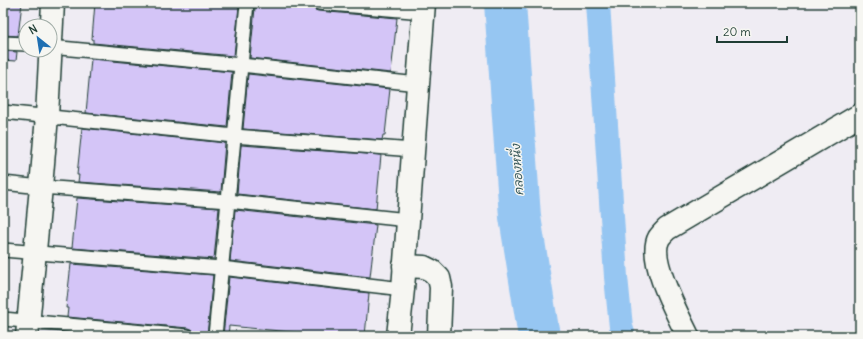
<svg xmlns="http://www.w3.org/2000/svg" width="863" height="339" font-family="Delius,'Playpen Sans Thai',sans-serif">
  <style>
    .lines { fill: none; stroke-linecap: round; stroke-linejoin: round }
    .canal { stroke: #96c6f2; stroke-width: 24 }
    .river { stroke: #96c6f2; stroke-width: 42 }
    .building { fill: #d4c5f7; stroke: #1f3d34 }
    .service-casing { stroke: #1f3d34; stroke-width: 16 }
    .minor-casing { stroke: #1f3d34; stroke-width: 25 }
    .service { stroke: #f6f6f2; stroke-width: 13 }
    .minor { stroke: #f6f6f2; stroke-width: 22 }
    .labels { text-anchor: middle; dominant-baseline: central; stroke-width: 3; stroke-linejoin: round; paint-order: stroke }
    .water-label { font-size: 12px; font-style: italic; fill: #37585a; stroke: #f6f6f2 }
  </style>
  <rect width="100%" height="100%" fill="#efecf3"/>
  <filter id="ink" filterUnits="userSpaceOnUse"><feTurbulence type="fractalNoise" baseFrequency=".025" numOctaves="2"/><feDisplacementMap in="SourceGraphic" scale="8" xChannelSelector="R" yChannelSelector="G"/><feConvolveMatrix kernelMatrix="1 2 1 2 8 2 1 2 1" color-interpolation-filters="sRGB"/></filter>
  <g filter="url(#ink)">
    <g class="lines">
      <!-- canal -->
      <polyline class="canal" points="598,3 616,277 621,327 624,336"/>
      <!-- river -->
      <polyline class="river" points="505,3 520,217 539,336"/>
    </g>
    <!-- building -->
    <g class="building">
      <polygon points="3,3 22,3 18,36 3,35"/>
      <polygon points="95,3 206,3 239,6 234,56 93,43 93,39 92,39"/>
      <polygon points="258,3 270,3 312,7 315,10 318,11 397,18 391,73 250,58 255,8 258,8"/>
      <polygon points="3,51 17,52 16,61 3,60"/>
      <polygon points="91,59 232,72 227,127 86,113"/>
      <polygon points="248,74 390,89 385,135 383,135 382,140 243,129"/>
      <polygon points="82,128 225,143 221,192 78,182 79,175 77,175"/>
      <polygon points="241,145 381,155 376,209 237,194"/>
      <polygon points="77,198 219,208 214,259 72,248"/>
      <polygon points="235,210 376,225 370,277 230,261"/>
      <polygon points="71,264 213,275 207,336 195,336 194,332 192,330 188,328 67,317 68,308 66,308"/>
      <polygon points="229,277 369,293 365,336 331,336 229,326 228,336 223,336"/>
      <polygon points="66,333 100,336 65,336"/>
    </g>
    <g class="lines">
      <!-- service casing -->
      <g class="service-casing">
        <g id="service">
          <polyline points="319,3 423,12"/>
          <polyline points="3,43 26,44"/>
          <polyline points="50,47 241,65 418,84"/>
          <polyline points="3,112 234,136 413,150"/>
          <polyline points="3,183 41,187 228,201 408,220"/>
          <polyline points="3,250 221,268 403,289"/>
          <polyline points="3,319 187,336"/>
          <polyline points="215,336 247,3"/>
        </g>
      </g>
      <!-- minor casing -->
      <g class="minor-casing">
        <g id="minor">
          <polyline points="404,266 424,267 432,271 439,278 441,287 439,336"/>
          <polyline points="27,336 41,187 47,116 53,3"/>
          <polyline points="398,336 403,289 424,3"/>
          <path d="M688,336C678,315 647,259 659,238C661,235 665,231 667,229L860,115"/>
        </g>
      </g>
      <!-- service -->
      <use href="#service" class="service"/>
      <!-- minor -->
      <use href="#minor" class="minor"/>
    </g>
  </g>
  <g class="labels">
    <!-- water labels -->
    <g class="water-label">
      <text transform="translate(517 170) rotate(-94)">คลองหนึ่ง</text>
    </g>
  </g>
  <!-- margin -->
  <rect width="863" height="339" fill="none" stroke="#f6f6f2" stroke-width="16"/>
  <rect x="8" y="8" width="847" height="323" fill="none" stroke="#1f3d34" stroke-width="1.5" filter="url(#ink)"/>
  <!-- north arrow -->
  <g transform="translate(38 38) rotate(330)"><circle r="19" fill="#f6f6f2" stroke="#a0aca6"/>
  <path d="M0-3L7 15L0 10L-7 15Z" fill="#1f6fb2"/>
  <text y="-6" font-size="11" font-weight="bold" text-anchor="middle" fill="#1f3d34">N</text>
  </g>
  <!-- scale -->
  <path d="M717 36v6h70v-6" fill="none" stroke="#1f3d34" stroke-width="2"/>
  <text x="723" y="36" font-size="12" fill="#1f3d34" stroke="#f6f6f2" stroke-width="3" paint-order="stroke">20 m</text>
</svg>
